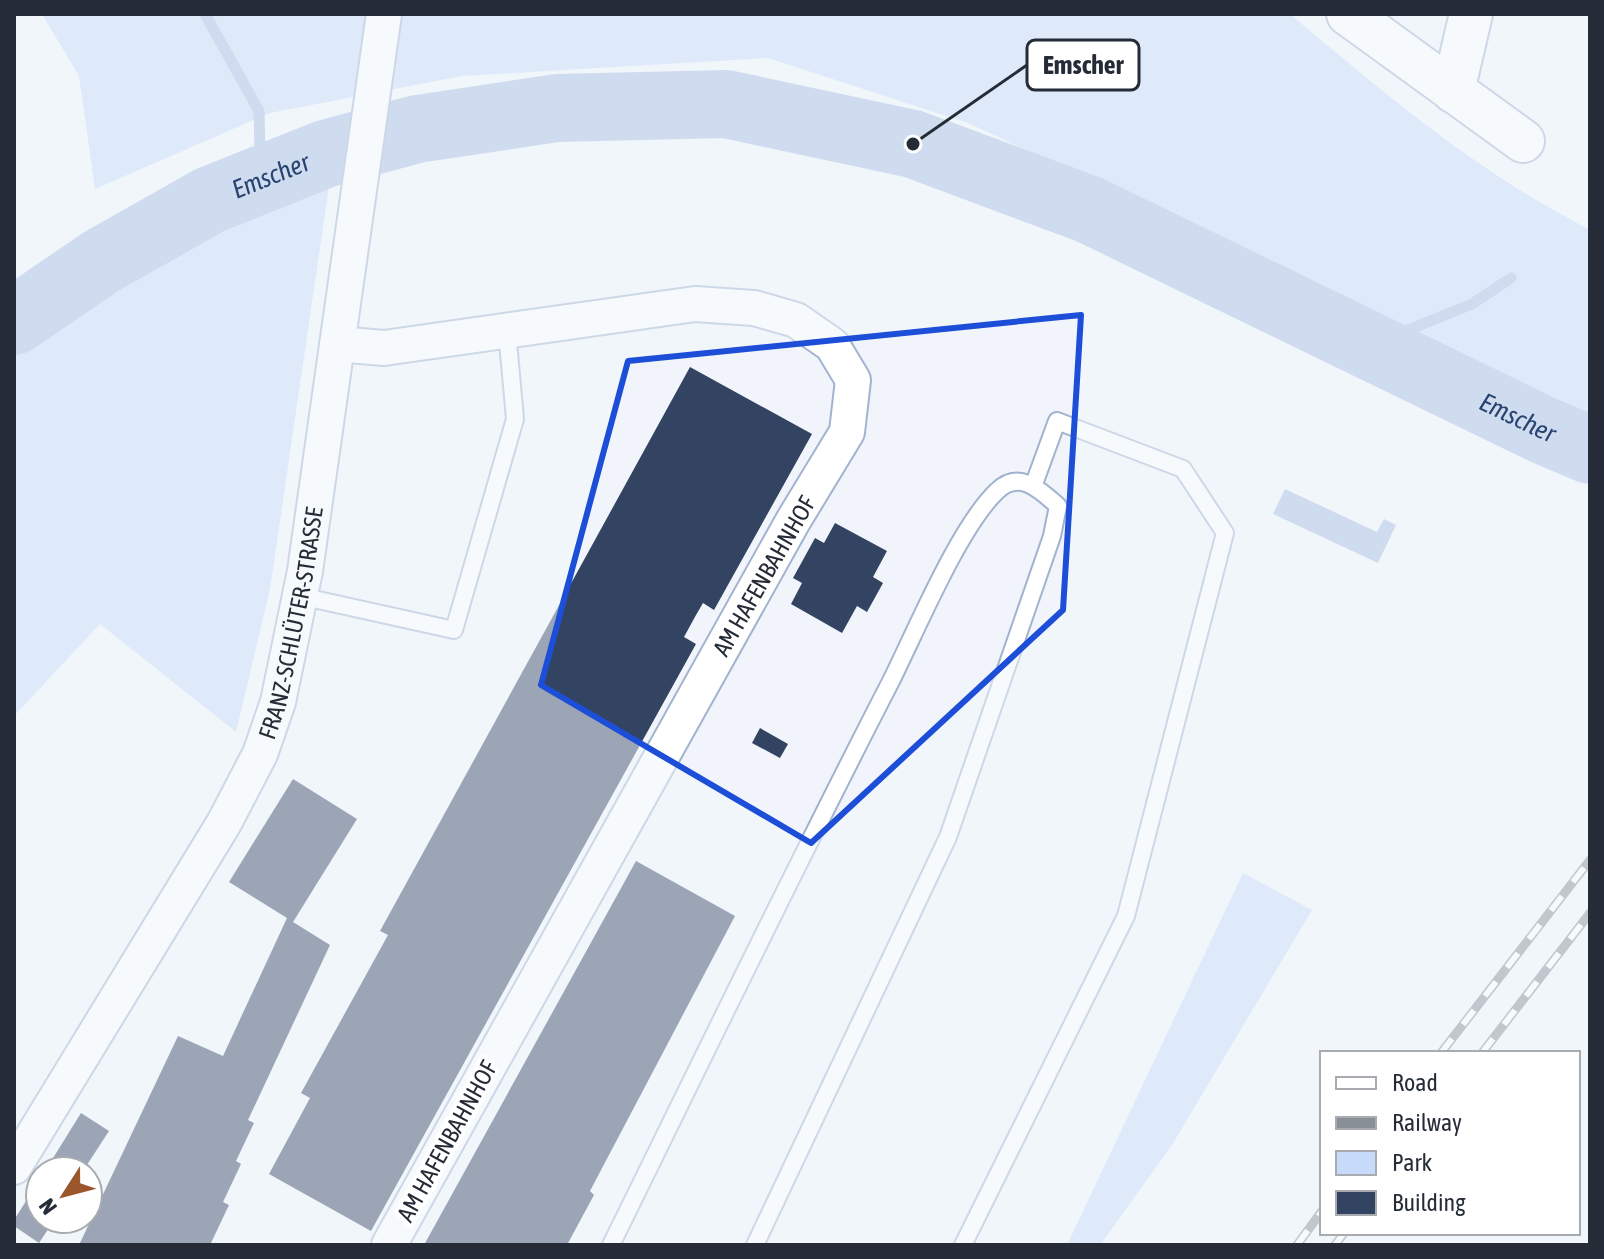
<svg xmlns="http://www.w3.org/2000/svg" width="1604" height="1259" font-family="'Asap Condensed',sans-serif">
  <style>
    .green { fill: #c7daf9 }
    .water { fill: #a7bce0 }
    .lines { fill: none; stroke-linecap: round; stroke-linejoin: round }
    .stream { stroke: #a7bce0; stroke-width: 11 }
    .river { stroke: #a7bce0; stroke-width: 68 }
    .building { fill: #334462 }
    .service-casing { stroke: #a2b3cf; stroke-width: 20 }
    .minor-casing { stroke: #a2b3cf; stroke-width: 38 }
    .tertiary-casing { stroke: #a2b3cf; stroke-width: 46 }
    .service { stroke: #fff; stroke-width: 16 }
    .minor { stroke: #fff; stroke-width: 34 }
    .tertiary { stroke: #fff; stroke-width: 42 }
    .rail-casing { stroke: #898f97; stroke-width: 9 }
    .rail { stroke: #fff; stroke-width: 6; stroke-dasharray: 18; stroke-linecap: butt }
    .marked { fill: none; stroke: #1d4ed8; stroke-width: 6; stroke-linejoin: round }
    .labels { text-anchor: middle; dominant-baseline: central; stroke-width: 8; stroke-linejoin: round; paint-order: stroke }
    .street-label { font-size: 24px; fill: #252c37; stroke: #fff }
    .water-label { font-size: 26px; font-style: italic; fill: #284371; stroke: #fff }
    .leader { fill: none; stroke: #252c37; stroke-width: 3 }
    .callout-dot { fill: #252c37; stroke: #fff; stroke-width: 3 }
    .callout { fill: #fff; stroke: #252c37; stroke-width: 3 }
    .callout-label { font-size: 26px; text-anchor: middle; font-weight: bold; fill: #252c37 }
  </style>
  <rect width="100%" height="100%" fill="#f1f5fb"/>
  <!-- green -->
  <g class="green">
    <path d="M42,14H1290C1389,97 1474,170 1590,230V431L1290,273L968,123L768,58L462,76L270,113L95,189L79,76Z"/>
    <polygon points="329,186 270,589 236,732 100,624 14,716 14,341 70,302 144,271 237,223"/>
    <polygon points="1243,873 1312,910 1172,1145 1100,1245 1067,1245"/>
  </g>
  <!-- water -->
  <polygon class="water" points="1285,489 1377,532 1384,519 1396,525 1378,563 1273,514"/>
  <g class="lines">
    <!-- stream -->
    <g class="stream">
      <polyline points="205,14 259,111 260,149 233,191"/>
      <polyline points="1371,345 1472,304 1511,278"/>
    </g>
    <!-- river -->
    <path class="river" id="s1" d="M14,321L102,261L210,200L325,154L417,129L557,108L726,104L913,144L1090,210L1543,430L1590,450"/>
  </g>
  <!-- building -->
  <g class="building">
    <polygon points="690,367 812,434 714,610 703,603 696,615 684,637 696,644 371,1231 269,1174 310,1098 301,1093 388,935 380,931"/>
    <polygon points="835,523 887,551 873,577 883,583 867,612 857,606 842,633 791,604 802,583 793,578 815,538 824,543"/>
    <polygon points="760,728 788,744 780,758 752,743"/>
    <polygon points="293,779 357,819 293,922 330,945 248,1120 254,1123 236,1161 241,1164 223,1202 229,1205 211,1243 215,1245 79,1245 178,1036 223,1056 287,918 229,882"/>
    <polygon points="636,861 735,916 590,1191 594,1195 567,1245 424,1245"/>
    <polygon points="81,1113 109,1131 83,1171 45,1171"/>
    <polygon points="40,1179 40,1219 55,1219 39,1243 14,1226 14,1220"/>
  </g>
  <g class="lines">
    <!-- service casing -->
    <g class="service-casing">
      <g id="service">
        <polyline points="300,596 454,630 515,419 507,331"/>
        <path d="M611,1245C704,1056 795,867 891,681C916,631 959,527 997,491C1019,469 1040,490 1058,506L1052,536L948,837L755,1245"/>
        <polyline points="963,1245 1126,916 1225,533 1183,469 1057,421 1034,484"/>
      </g>
    </g>
    <!-- minor casing -->
    <g class="minor-casing">
      <g id="minor">
        <polyline points="337,344 384,348 695,304 754,308 796,320 832,345 853,380 847,432 793,521 389,1245"/>
        <path id="s2" d="M14,1167L224,823L260,754L278,702L305,571L384,14"/>
      </g>
    </g>
    <!-- tertiary casing -->
    <g class="tertiary-casing">
      <g id="tertiary">
        <polyline points="1348,14 1523,141"/>
        <polyline points="1453,91 1471,14"/>
      </g>
    </g>
    <!-- service -->
    <use href="#service" class="service"/>
    <!-- minor -->
    <use href="#minor" class="minor"/>
    <!-- tertiary -->
    <use href="#tertiary" class="tertiary"/>
    <!-- rail casing -->
    <g class="rail-casing">
      <g id="rail">
        <polyline points="1441,1053 1590,860"/>
        <polyline points="1482,1053 1590,913"/>
        <polyline points="1297,1245 1322,1211"/>
        <polyline points="1335,1245 1344,1233"/>
      </g>
    </g>
    <!-- rail -->
    <use href="#rail" class="rail"/>
  </g>
  <!-- marked area -->
  <path d="M0 0H1604V1259H0ZM1081,315L1063,610L811,843L541,685L628,361Z" fill="#f1f5fb" fill-opacity=".55" fill-rule="evenodd"/>
  <path class="marked" d="M1081,315L1063,610L811,843L541,685L628,361Z"/>
  <g class="labels">
    <!-- street labels -->
    <g class="street-label">
      <text transform="translate(764 576) rotate(-60)">AM HAFENBAHNHOF</text>
      <text stroke="none"><textPath href="#s2" startOffset="616">FRANZ-SCHLÜTER-STRASSE</textPath></text>
      <text transform="translate(447 1141) rotate(-61)">AM HAFENBAHNHOF</text>
    </g>
    <!-- water labels -->
    <g class="water-label">
      <text stroke="none"><textPath href="#s1" startOffset="296">Emscher</textPath></text>
      <text stroke="none"><textPath href="#s1" startOffset="1616">Emscher</textPath></text>
    </g>
  </g>
  <!-- callouts -->
  <path class="leader" d="M913 144L1027 65"/>
  <circle class="callout-dot" cx="913" cy="144" r="8"/>
  <rect class="callout" x="1027" y="40" width="112" height="50" rx="8"/>
  <g class="callout-label">
    <text x="1083" y="74">Emscher</text>
  </g>
  <!-- border -->
  <rect width="1604" height="1259" fill="none" stroke="#252c37" stroke-width="32"/>
  <!-- legend -->
  <rect x="1320" y="1051" width="260" height="184" fill="#ffffff" stroke="#a8abaf" stroke-width="2"/>
  <rect x="1336" y="1077" width="40" height="12" fill="#ffffff" stroke="#a8abaf" stroke-width="2"/>
  <text x="1392" y="1091" font-size="24" fill="#252c37">Road</text>
  <rect x="1336" y="1117" width="40" height="12" fill="#898f97" stroke="#a8abaf" stroke-width="2"/>
  <text x="1392" y="1131" font-size="24" fill="#252c37">Railway</text>
  <rect x="1336" y="1151" width="40" height="24" fill="#c7daf9" stroke="#a8abaf" stroke-width="2"/>
  <text x="1392" y="1171" font-size="24" fill="#252c37">Park</text>
  <rect x="1336" y="1191" width="40" height="24" fill="#334462" stroke="#a8abaf" stroke-width="2"/>
  <text x="1392" y="1211" font-size="24" fill="#252c37">Building</text>
  <!-- north arrow -->
  <g transform="translate(64 1195) rotate(234)"><circle r="38" fill="#ffffff" stroke="#a8abaf" stroke-width="2"/>
  <path d="M0-6L14 30L0 20L-14 30Z" fill="#9c562b"/>
  <text y="-12" font-size="22" font-weight="bold" text-anchor="middle" fill="#252c37">N</text>
  </g>
</svg>
